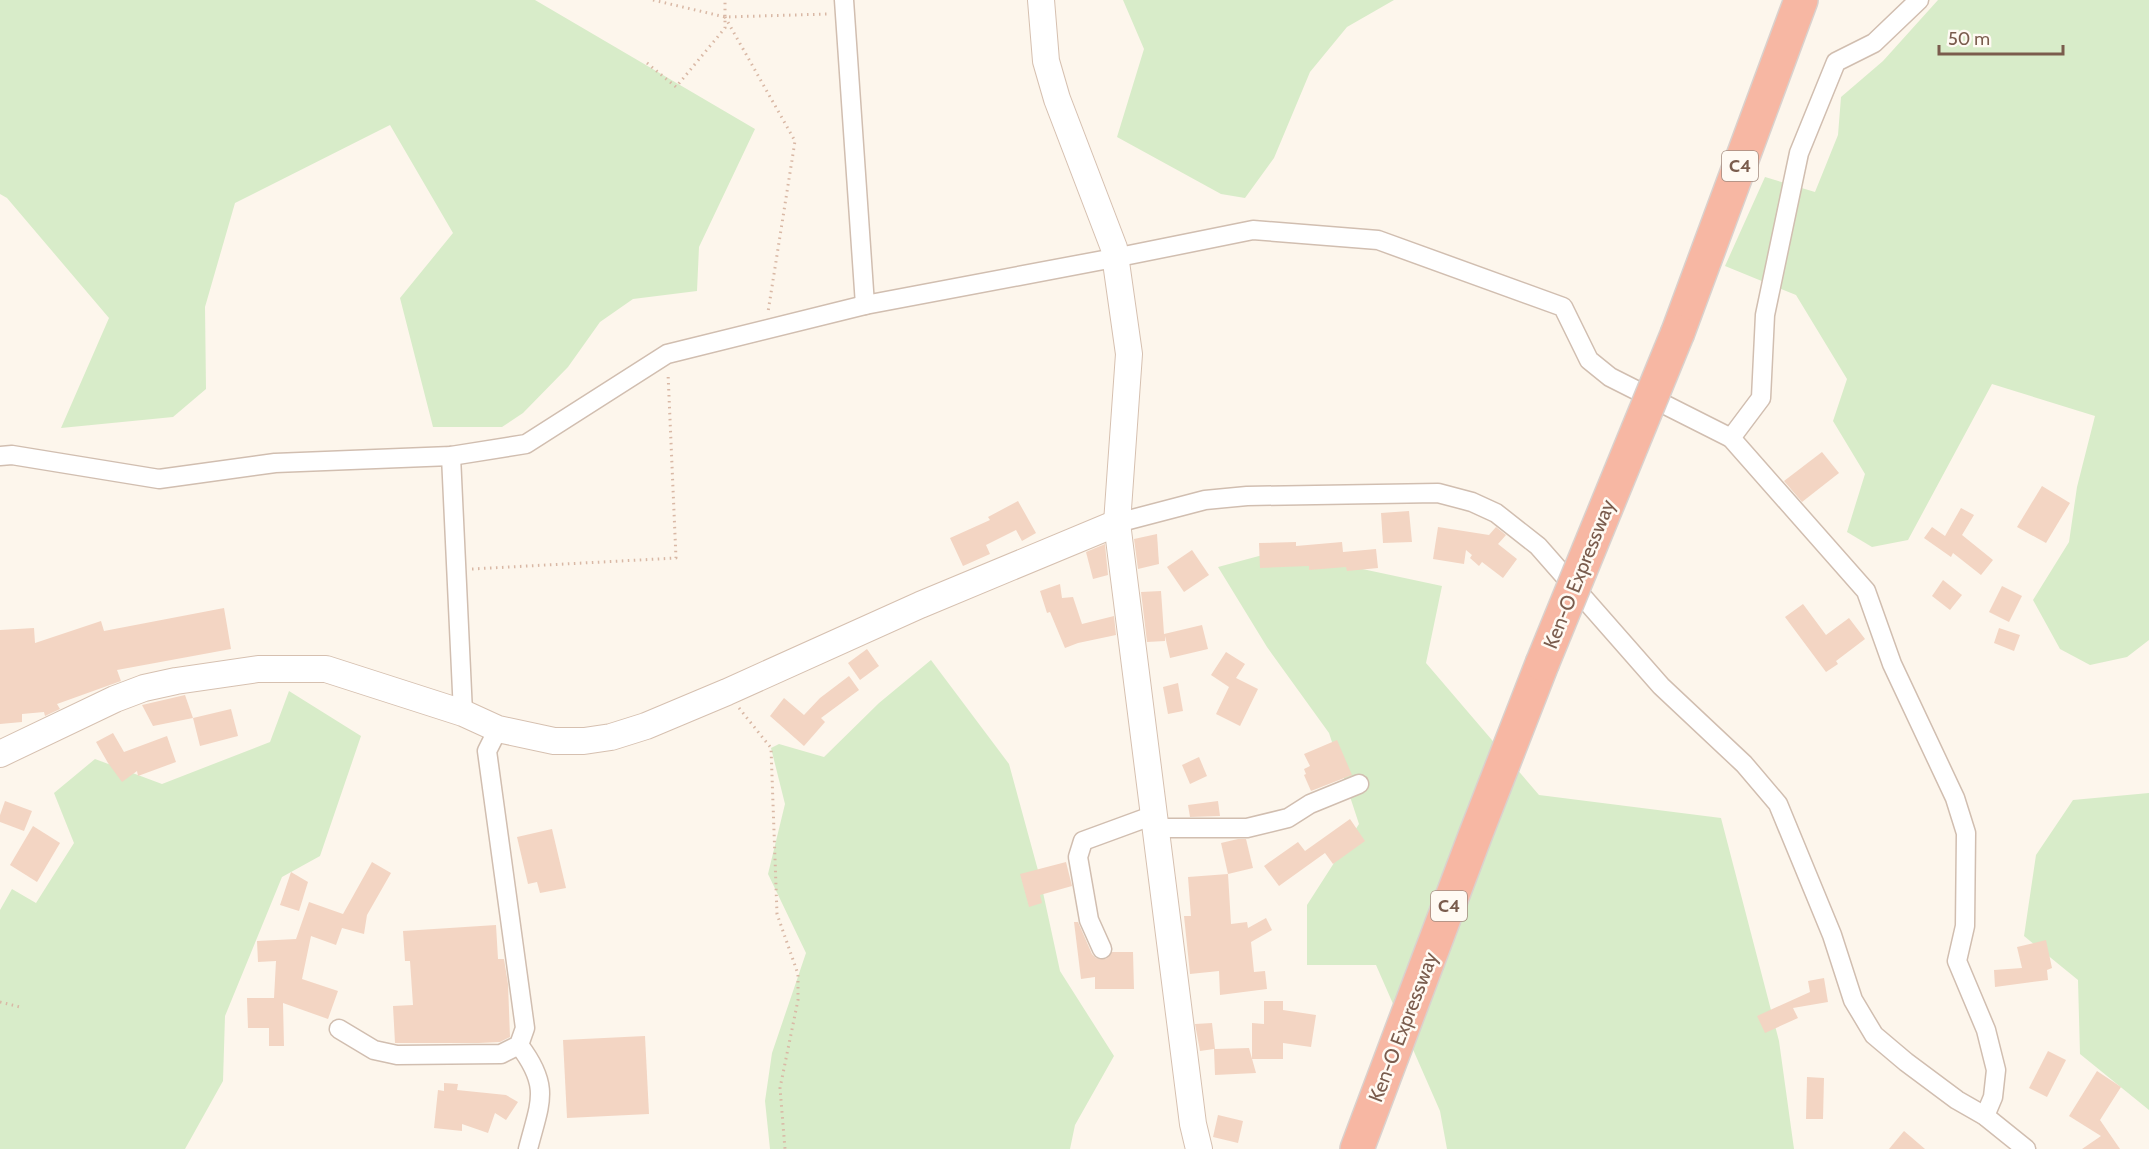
<svg xmlns="http://www.w3.org/2000/svg" width="2149" height="1149" font-family="Cabin,sans-serif">
  <style>
    .green { fill: #d8ecc9 }
    .building { fill: #f3d5c3 }
    .lines { fill: none; stroke-linecap: round; stroke-linejoin: round }
    .street-casing { stroke: #d1beb0; stroke-width: 21 }
    .secondary-casing { stroke: #d6c0b0; stroke-width: 28 }
    .highway-casing { stroke: #dad1cd; stroke-width: 36 }
    .path { stroke: #d9b8a5; stroke-width: 3; stroke-dasharray: 1.5 4.5; stroke-linecap: butt }
    .street { stroke: #fff; stroke-width: 18 }
    .secondary { stroke: #fff; stroke-width: 26 }
    .highway { stroke: #f7b7a3; stroke-width: 33 }
    .highway-bridge-casing { stroke: #dad1cd; stroke-width: 36; stroke-linecap: butt }
    .highway-bridge { stroke: #f7b7a3; stroke-width: 33 }
    .labels { text-anchor: middle; dominant-baseline: central; stroke-width: 5; stroke-linejoin: round; paint-order: stroke }
    .shield { fill: #fffaf3; stroke: #a28b7f; stroke-width: 1.5 }
    .shield-label { font-size: 18px; font-weight: bold; fill: #7a5c4d }
    .street-label { font-size: 20px; fill: #7a5c4d; stroke: #fffaf3 }
  </style>
  <rect width="100%" height="100%" fill="#fdf6ec"/>
  <!-- green -->
  <g class="green">
    <polygon points="0,0 535,0 755,129 699,247 697,291 633,299 600,322 568,367 523,413 502,427 433,427 400,298 453,233 390,125 235,203 205,307 206,389 173,417 61,428 109,318 7,198 0,194"/>
    <polygon points="1123,0 1394,0 1347,27 1310,72 1274,158 1245,198 1221,194 1117,137 1144,49"/>
    <polygon points="1938,0 2149,0 2149,640 2127,657 2090,665 2060,649 2033,600 2069,542 2077,487 2095,416 1992,384 1908,540 1872,547 1847,532 1865,474 1833,421 1847,379 1796,295 1725,266 1765,177 1815,192 1838,135 1841,97 1883,61"/>
    <polygon points="1278,551 1442,586 1426,663 1539,795 1721,818 1779,1041 1794,1149 1447,1149 1440,1111 1376,965 1307,965 1307,905 1359,824 1329,733 1267,647 1218,567"/>
    <polygon points="931,660 1009,764 1039,874 1060,971 1114,1056 1075,1125 1070,1149 770,1149 765,1101 772,1053 806,953 768,874 785,804 771,748 779,744 824,757 879,703"/>
    <polygon points="289,691 361,736 320,856 282,877 225,1016 223,1081 185,1149 0,1149 0,910 12,889 36,903 74,843 54,793 95,759 162,784 270,742"/>
    <polygon points="2149,793 2149,1110 2080,1054 2078,980 2024,936 2036,855 2073,800"/>
  </g>
  <!-- building -->
  <g class="building">
    <polygon points="1822,452 1839,473 1802,502 1784,481"/>
    <polygon points="2042,486 2070,503 2046,543 2017,527"/>
    <polygon points="1018,501 1036,533 1022,541 1016,530 986,545 990,554 963,566 950,538 990,520 988,517"/>
    <polygon points="1961,508 1974,515 1962,535 1993,560 1981,575 1953,553 1951,557 1924,538 1932,527 1945,536"/>
    <polygon points="1409,511 1412,542 1383,543 1381,513"/>
    <polygon points="1438,527 1489,535 1496,527 1506,535 1498,544 1517,559 1503,578 1482,562 1479,566 1470,558 1472,555 1466,550 1464,564 1433,559"/>
    <polygon points="1157,534 1159,564 1138,569 1134,539"/>
    <polygon points="1296,542 1296,546 1342,542 1343,552 1376,549 1378,568 1347,571 1346,567 1309,570 1309,566 1260,568 1259,543"/>
    <polygon points="1105,544 1108,575 1093,579 1086,552"/>
    <polygon points="1192,550 1209,575 1184,592 1167,567"/>
    <polygon points="1943,580 1962,595 1950,610 1932,596"/>
    <polygon points="1060,584 1062,598 1073,597 1082,624 1114,616 1116,635 1078,643 1065,648 1050,612 1047,613 1040,591"/>
    <polygon points="2002,586 2022,596 2009,622 1989,612"/>
    <polygon points="1161,591 1164,634 1202,625 1208,649 1170,658 1165,636 1165,641 1147,642 1141,592"/>
    <polygon points="1803,604 1826,635 1849,618 1865,639 1836,661 1838,664 1826,672 1785,617"/>
    <polygon points="224,608 231,649 117,670 121,681 57,704 60,709 45,716 44,712 22,714 22,722 0,724 0,630 34,628 35,643 101,621 104,631"/>
    <polygon points="1999,628 2020,635 2014,651 1994,643"/>
    <polygon points="867,649 879,666 860,680 848,663"/>
    <polygon points="1226,652 1245,664 1236,678 1258,689 1240,726 1216,714 1229,687 1211,675"/>
    <polygon points="849,676 859,690 821,718 825,722 804,746 770,716 784,698 804,715 820,698"/>
    <polygon points="1178,683 1183,711 1168,714 1163,687"/>
    <polygon points="185,695 193,718 153,726 142,705"/>
    <polygon points="231,709 238,736 200,746 193,718"/>
    <polygon points="113,733 124,752 167,736 176,762 138,776 137,771 122,782 108,763 96,742"/>
    <polygon points="1337,740 1352,775 1311,791 1304,775 1306,774 1304,769 1310,766 1304,754"/>
    <polygon points="1199,757 1207,776 1190,784 1182,765"/>
    <polygon points="5,801 32,811 24,831 0,822 0,815"/>
    <polygon points="1218,801 1220,816 1190,817 1188,805"/>
    <polygon points="1350,819 1365,841 1333,864 1325,853 1279,886 1264,866 1298,842 1305,851"/>
    <polygon points="33,826 60,843 37,882 10,865"/>
    <polygon points="552,829 566,888 540,893 537,882 528,884 517,837"/>
    <polygon points="1238,839 1246,839 1253,868 1228,874 1221,843"/>
    <polygon points="372,862 391,873 367,915 364,934 342,928 336,945 311,936 302,979 338,991 328,1019 283,1003 284,1046 269,1046 269,1028 248,1028 247,998 274,998 276,961 258,962 257,941 296,939 309,902 343,914"/>
    <polygon points="1066,862 1072,886 1040,895 1042,903 1029,907 1020,874"/>
    <polygon points="291,872 308,882 299,911 280,905"/>
    <polygon points="1228,874 1231,924 1247,922 1248,928 1266,918 1272,930 1251,942 1254,972 1265,971 1267,989 1220,995 1219,971 1190,974 1184,916 1191,916 1188,877"/>
    <polygon points="1074,922 1078,922 1092,954 1096,958 1106,959 1112,952 1133,952 1134,989 1095,989 1095,977 1081,979"/>
    <polygon points="496,925 498,959 504,959 508,984 510,1037 500,1042 479,1043 395,1043 393,1006 413,1005 410,961 405,961 403,931"/>
    <polygon points="2046,940 2052,968 2047,970 2048,980 1995,987 1994,970 2022,968 2017,947"/>
    <polygon points="1824,978 1828,1002 1793,1008 1798,1018 1765,1033 1757,1016 1810,992 1808,981"/>
    <polygon points="1264,1001 1283,1001 1283,1010 1316,1015 1311,1047 1283,1043 1283,1059 1252,1059 1252,1023 1264,1024"/>
    <polygon points="1212,1023 1215,1049 1249,1048 1256,1073 1215,1075 1214,1049 1200,1051 1195,1024"/>
    <polygon points="645,1036 649,1114 567,1118 563,1040"/>
    <polygon points="2048,1051 2066,1060 2047,1097 2029,1088"/>
    <polygon points="2097,1071 2121,1087 2100,1120 2120,1149 2082,1149 2101,1136 2069,1116"/>
    <polygon points="1807,1077 1824,1078 1823,1119 1806,1119"/>
    <polygon points="444,1083 458,1084 457,1090 506,1095 518,1102 506,1120 495,1113 488,1133 462,1124 462,1131 434,1128 438,1090 444,1091"/>
    <polygon points="1218,1115 1243,1121 1238,1143 1213,1137"/>
    <polygon points="1904,1131 1925,1149 1889,1149"/>
  </g>
  <g class="lines">
    <!-- street casing -->
    <g class="street-casing">
      <g id="street">
        <polyline points="844,0 865,305"/>
        <polyline points="1731,438 1761,398 1765,315 1799,153 1836,62 1874,43 1919,0"/>
        <polyline points="0,456 12,455 159,479 275,463 451,456 526,444 667,354 865,305 1114,258 1253,230 1378,240 1563,307 1589,360 1610,377 1731,438 1866,591 1892,664 1955,798 1966,833 1965,926 1957,961 1986,1030 1996,1070 1993,1097 1985,1116"/>
        <polyline points="451,456 463,713"/>
        <polyline points="1117,523 1205,500 1247,496 1438,493 1472,502 1496,513 1538,546 1661,686 1744,764 1778,804 1832,935 1853,1000 1874,1035 1906,1062 1957,1100 1985,1116 2026,1149"/>
        <polyline points="1156,828 1247,828 1288,818 1310,804 1359,784"/>
        <polyline points="1102,949 1089,920 1078,857 1083,841 1154,815"/>
        <polyline points="339,1029 374,1050 397,1055 501,1054 519,1045 525,1028 487,751 498,729"/>
        <path d="M519,1045C551,1087 540,1102 528,1149"/>
      </g>
    </g>
    <!-- secondary casing -->
    <g class="secondary-casing">
      <g id="secondary">
        <polyline points="1041,0 1046,61 1057,99 1114,248 1129,354 1117,523 1193,1124 1199,1149"/>
        <polyline points="0,754 115,699 144,688 176,681 258,669 326,669 463,713 498,729 554,741 584,741 611,737 646,726 727,692 920,605 1117,523"/>
      </g>
    </g>
    <!-- highway casing -->
    <g class="highway-casing">
      <g id="highway">
        <polyline points="1678,332 1801,0"/>
        <polyline points="1357,1149 1475,836 1542,664"/>
      </g>
    </g>
    <!-- path -->
    <g class="path">
      <polyline points="653,0 725,17 828,14"/>
      <polyline points="725,17 795,141 768,312"/>
      <polyline points="647,63 676,87 725,28 725,0"/>
      <polyline points="472,569 676,558 668,373"/>
      <polyline points="739,708 771,748 777,914 798,974 798,1000 780,1088 785,1149"/>
      <polyline points="0,1002 20,1007"/>
    </g>
    <!-- street -->
    <use href="#street" class="street"/>
    <!-- secondary -->
    <use href="#secondary" class="secondary"/>
    <!-- highway -->
    <use href="#highway" class="highway"/>
    <!-- highway-bridge casing -->
    <g class="highway-bridge-casing">
      <polyline id="highway-bridge" points="1542,664 1678,332"/>
    </g>
    <!-- highway-bridge -->
    <use href="#highway-bridge" class="highway-bridge"/>
  </g>
  <g class="labels">
    <!-- shield labels -->
    <g class="shield">
      <rect x="1722" y="151" width="36" height="30" rx="4.5"/>
      <rect x="1431" y="891" width="36" height="30" rx="4.5"/>
    </g>
    <g class="shield-label">
      <text x="1740" y="166">C4</text>
      <text x="1449" y="906">C4</text>
    </g>
    <!-- street labels -->
    <g class="street-label">
      <text transform="translate(1579 574) rotate(-68)">Ken-O Expressway</text>
      <text transform="translate(1403 1027) rotate(-69)">Ken-O Expressway</text>
    </g>
  </g>
  <!-- scale -->
  <path d="M1939 45v9h124v-9" fill="none" stroke="#7a5c4d" stroke-width="3"/>
  <text x="1948" y="45" font-size="18" fill="#7a5c4d" stroke="#fffaf3" stroke-width="4.5" paint-order="stroke">50 m</text>
</svg>
